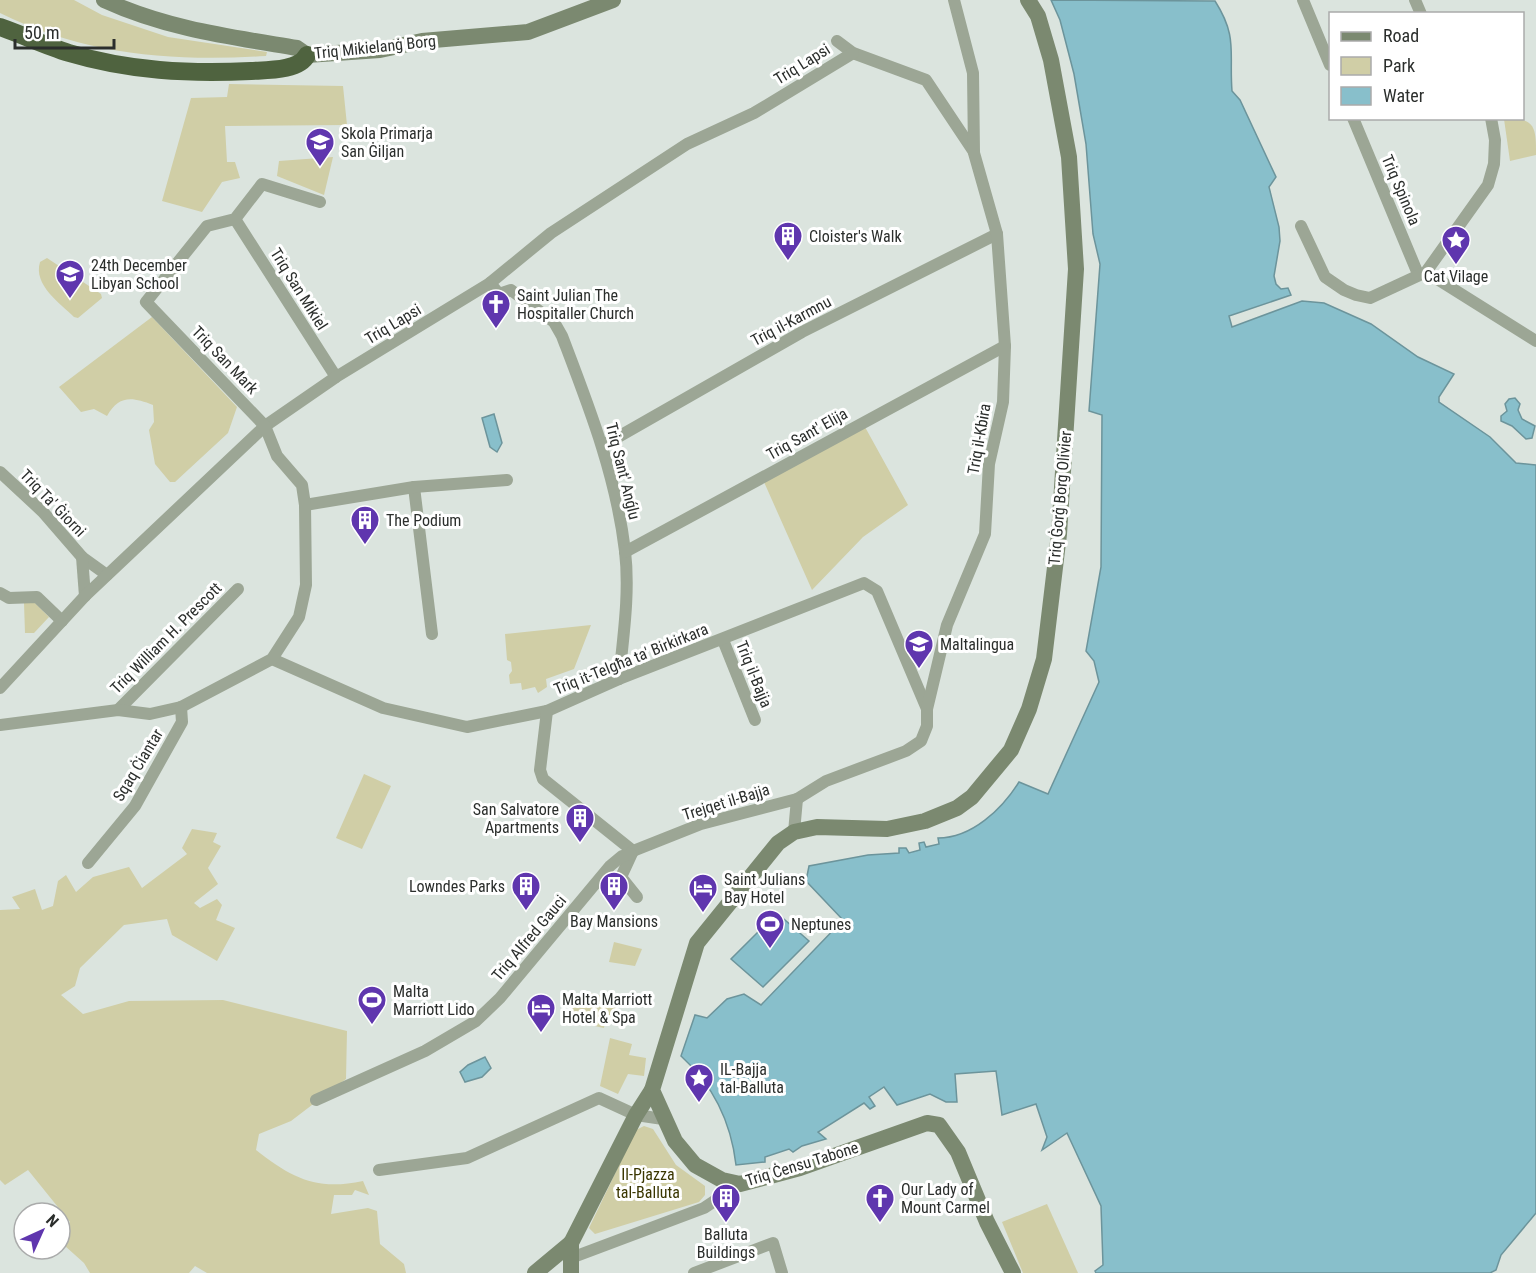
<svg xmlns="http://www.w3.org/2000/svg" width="1536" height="1273" font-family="'Roboto Condensed',sans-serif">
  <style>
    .green { fill: #d0cea6 }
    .water { fill: #88bfcb; stroke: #6c949b; stroke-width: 1.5 }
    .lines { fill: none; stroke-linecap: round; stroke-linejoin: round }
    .street { stroke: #9ca695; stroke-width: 12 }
    .secondary { stroke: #7b8970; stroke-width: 16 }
    .highway { stroke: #4f633f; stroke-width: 18 }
    .labels { text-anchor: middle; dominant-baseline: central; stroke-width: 6; stroke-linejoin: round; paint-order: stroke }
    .street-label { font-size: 16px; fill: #2b2e2c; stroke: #fff }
    .poi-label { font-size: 16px; fill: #2b2e2c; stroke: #fff; text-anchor: start }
    .park-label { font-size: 16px; fill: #3a3600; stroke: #fff }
  </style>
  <rect width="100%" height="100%" fill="#dbe4de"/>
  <!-- green -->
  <g class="green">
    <path d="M0,0H74L102,15L168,37L267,52L266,56C173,62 84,55 0,13Z"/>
    <polygon points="229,84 343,86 347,125 225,126 227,162 235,162 240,178 222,182 202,212 162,201 191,98 227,97"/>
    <path d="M1504,119C1536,117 1536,128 1536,155L1510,161Z"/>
    <polygon points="333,157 324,195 277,176 279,161"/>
    <path d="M47,258L101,294L102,298L78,318L74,317C60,303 33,285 40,262Z"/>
    <path d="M152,317L237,407L228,433L175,482H170L155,464L149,430L154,422L153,405C132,397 119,395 107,416L94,409L81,412L59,387Z"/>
    <polygon points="865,427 908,505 863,537 812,590 764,482"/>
    <polygon points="34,602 49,617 34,633 25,633 24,603"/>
    <polygon points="591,625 574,669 546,679 547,687 538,693 535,687 522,690 521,683 510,684 509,675 512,671 511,662 507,660 505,634"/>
    <polygon points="364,774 391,786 362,849 336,838"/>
    <path d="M192,829L217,833L213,842L221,846L208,868L218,884L194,903L200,908L217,899L222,905L216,920L235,928L217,961L172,935L167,919L124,925L80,968L75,986L61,995L83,1014L129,1001L223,1000L347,1031L346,1079L291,1121L259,1134L256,1150C292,1178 316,1191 363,1181L369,1195L355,1190L352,1195H334L331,1214L368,1208L377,1211L380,1244L404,1264L406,1273H207L195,1266L189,1273H90L84,1263L65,1246L68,1240L61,1232L70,1222L28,1170L5,1185L0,1180V910L20,909L12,897L35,889L42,910L53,906L58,881L66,875L76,892L93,877L129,867L142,888L187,854L182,848Z"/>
    <polygon points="614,942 642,949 635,966 609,962"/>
    <polygon points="587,992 619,1000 615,1018 606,1016 604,1028 566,1020 573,1007"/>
    <polygon points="610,1038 632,1044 629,1055 646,1058 644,1076 628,1074 618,1094 600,1086"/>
    <polygon points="644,1126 653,1129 676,1165 705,1186 705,1195 699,1202 595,1234 589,1228 636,1130"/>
    <polygon points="1047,1204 1078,1273 1023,1273 1002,1222"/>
  </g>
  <!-- water -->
  <g class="water">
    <path d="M1051,0L1215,1C1238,37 1229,52 1232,91L1240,100L1276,177L1269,187L1279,227L1280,241L1274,276L1276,284L1281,289L1288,288L1291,295L1229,316L1232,327L1302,301L1324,303L1371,324L1418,357L1454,374L1439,397V402L1490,437L1516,463L1536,465V1213L1501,1255L1496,1270L1490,1273H1096L1095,1271L1103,1265L1101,1206L1067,1133L1042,1150L1047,1137L1036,1104L1002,1115L996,1071L955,1074L957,1102H946L930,1094L897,1105L884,1087L869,1097L875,1106L870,1109L864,1103L818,1132L826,1139L802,1146L793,1152L789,1149L765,1157V1162L736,1165C731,1122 713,1085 681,1056L695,1015L707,1018L727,999L744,994L761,1005L843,920L806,881L809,866L868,855L899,853V848H906L909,853L920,850L919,843L924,842L926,847L939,844L938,838C972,838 1002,809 1019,782L1048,794L1099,682L1094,661L1086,651L1101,567L1102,415L1089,411L1100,264L1093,234L1086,144L1074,74L1060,20Z"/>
    <polygon points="1515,398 1520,404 1518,410 1522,419 1535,426 1532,438 1526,439 1512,426 1501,421 1501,416 1507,411 1505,404 1509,399"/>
    <polygon points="494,414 502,443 497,452 490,447 482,418"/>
    <polygon points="777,913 809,941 763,987 731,959"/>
    <polygon points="485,1057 491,1068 482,1077 465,1082 460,1072 468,1065"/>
  </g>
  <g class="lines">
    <!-- street -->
    <g class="street">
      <polyline points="1303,0 1330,65"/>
      <polyline points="1415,0 1421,14"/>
      <polyline points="837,41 853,53 926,80 974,152"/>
      <polyline points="1353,118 1418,274"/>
      <polyline points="235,219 336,377"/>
      <polyline points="1301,226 1325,277 1344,290 1356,295 1370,298 1426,272 1488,185 1494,164 1495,140 1491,118"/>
      <polyline points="1426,272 1536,341"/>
      <path d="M490,283L499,294L511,290L554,322L562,336C589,407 616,475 625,551C630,593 623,638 619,679"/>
      <polyline points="604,445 802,332 997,234"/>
      <polyline points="0,472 43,512 82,557 107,575"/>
      <polyline points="414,487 432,634"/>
      <polyline points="305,505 414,487 507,480"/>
      <polyline points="625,552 1005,346"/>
      <polyline points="82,557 85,596"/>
      <polyline points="0,593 9,598 37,597 62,621"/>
      <polyline points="723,640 755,720"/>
      <polyline points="272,659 383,708 467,727 547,711 619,679 864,583 877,591 927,709"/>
      <polyline points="0,688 85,596 265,426 336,377 490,283 551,233 687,144 754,113 853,53"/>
      <polyline points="118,710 238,589"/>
      <polyline points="547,711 540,770 543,779 633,851"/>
      <polyline points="0,725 118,710 150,714 181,707 272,659 299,617 306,585 305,505 302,485 277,456 265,426 146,302 207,226 235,219 262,184 320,202"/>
      <polyline points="797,799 826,781 906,751 921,741 927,726 927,709 947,625 985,534 989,464 1003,402 1005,346 997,234 974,153 973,73 954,0"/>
      <polyline points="633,851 701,824 797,799 794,832"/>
      <polyline points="633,851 621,877 637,897"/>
      <polyline points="88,863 135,806 182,722 181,707"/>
      <polyline points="316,1100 425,1051 476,1021 500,998 610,866 622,856 631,854"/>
      <polyline points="379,1170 467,1158 599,1098 636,1115 663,1119"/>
      <polyline points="571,1258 704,1208 740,1184"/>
      <polyline points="694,1273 773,1243 782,1273"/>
    </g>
    <!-- secondary -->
    <g class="secondary">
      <path d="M104,0C167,29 231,37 297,48L307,55L380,50L422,41L528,32L613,0"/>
      <polyline points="571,1243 571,1273"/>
      <polyline points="535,1273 571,1243 636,1115 652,1090"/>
      <polyline points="1013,1273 987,1222 958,1152 939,1125 927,1123 800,1168 740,1184 722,1180 695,1165 675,1141 652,1090 697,943 778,843 794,832 817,827 887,829 925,821 957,808 972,797 1011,750 1029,709 1044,659 1059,534 1076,269 1069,157 1051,60 1038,16 1028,0"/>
    </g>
    <!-- highway -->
    <path class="highway" d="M0,27C23,35 46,46 69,53C129,71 189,74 251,71C267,70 299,71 307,55"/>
  </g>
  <!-- icons -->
  <defs>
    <g id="school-pin" transform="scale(1.5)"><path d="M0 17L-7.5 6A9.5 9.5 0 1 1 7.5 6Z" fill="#5f36ae" stroke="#fff"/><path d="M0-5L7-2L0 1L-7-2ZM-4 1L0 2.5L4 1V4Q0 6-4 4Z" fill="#fff"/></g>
    <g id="building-pin" transform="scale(1.5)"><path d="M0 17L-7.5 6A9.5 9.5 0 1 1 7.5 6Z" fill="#5f36ae" stroke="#fff"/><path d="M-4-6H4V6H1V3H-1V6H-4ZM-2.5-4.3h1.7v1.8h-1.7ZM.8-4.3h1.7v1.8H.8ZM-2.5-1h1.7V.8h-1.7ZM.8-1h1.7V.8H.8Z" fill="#fff"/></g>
    <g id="sight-pin" transform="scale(1.5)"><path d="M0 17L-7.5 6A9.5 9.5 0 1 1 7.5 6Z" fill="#5f36ae" stroke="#fff"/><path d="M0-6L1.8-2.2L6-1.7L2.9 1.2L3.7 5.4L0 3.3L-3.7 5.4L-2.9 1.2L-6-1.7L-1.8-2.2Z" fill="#fff"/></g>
    <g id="church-pin" transform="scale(1.5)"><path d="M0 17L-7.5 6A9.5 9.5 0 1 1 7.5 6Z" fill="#5f36ae" stroke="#fff"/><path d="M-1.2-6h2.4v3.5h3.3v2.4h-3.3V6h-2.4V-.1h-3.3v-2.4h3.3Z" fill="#fff"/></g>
    <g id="hotel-pin" transform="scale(1.5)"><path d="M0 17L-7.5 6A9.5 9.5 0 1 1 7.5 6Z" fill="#5f36ae" stroke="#fff"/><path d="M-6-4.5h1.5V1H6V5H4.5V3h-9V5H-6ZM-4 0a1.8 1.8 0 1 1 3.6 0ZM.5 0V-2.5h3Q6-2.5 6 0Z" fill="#fff"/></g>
    <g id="stadium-pin" transform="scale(1.5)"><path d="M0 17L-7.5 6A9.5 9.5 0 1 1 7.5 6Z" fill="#5f36ae" stroke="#fff"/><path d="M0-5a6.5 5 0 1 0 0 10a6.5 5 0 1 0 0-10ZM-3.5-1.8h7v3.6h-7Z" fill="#fff"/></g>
  </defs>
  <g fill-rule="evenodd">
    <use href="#school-pin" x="320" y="142"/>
    <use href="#building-pin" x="788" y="236"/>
    <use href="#sight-pin" x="1456" y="240"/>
    <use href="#school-pin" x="70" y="274"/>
    <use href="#church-pin" x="496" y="304"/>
    <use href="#building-pin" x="365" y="520"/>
    <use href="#school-pin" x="919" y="644"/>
    <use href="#building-pin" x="580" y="818"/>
    <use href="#building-pin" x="526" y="886"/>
    <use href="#building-pin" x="614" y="886"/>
    <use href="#hotel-pin" x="703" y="888"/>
    <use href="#stadium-pin" x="770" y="924"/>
    <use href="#stadium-pin" x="372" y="1000"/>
    <use href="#hotel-pin" x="541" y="1008"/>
    <use href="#sight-pin" x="699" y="1078"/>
    <use href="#building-pin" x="726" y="1198"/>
    <use href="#church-pin" x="880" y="1198"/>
  </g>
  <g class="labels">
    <!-- street labels -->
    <g class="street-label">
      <text transform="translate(375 47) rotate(-6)">Triq Mikielanġ Borg</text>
      <text transform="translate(802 64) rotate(-32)">Triq Lapsi</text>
      <text transform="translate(1401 190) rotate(67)">Triq Spinola</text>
      <text transform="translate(299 289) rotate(58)">Triq San Mikiel</text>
      <text transform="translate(791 321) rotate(-28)">Triq il-Karmnu</text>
      <text transform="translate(393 324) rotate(-31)">Triq Lapsi</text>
      <text transform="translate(225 360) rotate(46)">Triq San Mark</text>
      <text transform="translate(807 434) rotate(-29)">Triq Sant' Elija</text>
      <text transform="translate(979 439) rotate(-80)">Triq il-Kbira</text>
      <text transform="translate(623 471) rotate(76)">Triq Sant' Anǵlu</text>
      <text transform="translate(1060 498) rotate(-85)">Triq Ġorġ Borg Olivier</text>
      <text transform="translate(53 503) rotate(46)">Triq Ta' Ġiorni</text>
      <text transform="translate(166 638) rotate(-45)">Triq William H. Prescott</text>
      <text transform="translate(631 659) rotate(-22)">Triq it-Telgħa ta' Birkirkara</text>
      <text transform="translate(754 674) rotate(68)">Triq il-Bajja</text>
      <text transform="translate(138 765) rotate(-59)">Sqaq Ċiantar</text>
      <text transform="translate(726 802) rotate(-17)">Trejqet il-Bajja</text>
      <text transform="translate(529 938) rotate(-50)">Triq Alfred Gauci</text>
      <text transform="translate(802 1164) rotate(-17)">Triq Ċensu Tabone</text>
    </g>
    <!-- poi labels -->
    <g class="poi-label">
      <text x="341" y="133">Skola Primarja<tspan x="341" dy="18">San Ġiljan</tspan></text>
      <text x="809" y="236">Cloister's Walk</text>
      <text x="91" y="265">24th December<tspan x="91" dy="18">Libyan School</tspan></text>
      <text x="1456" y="276" text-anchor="middle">Cat Vilage</text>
      <text x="517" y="295">Saint Julian The<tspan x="517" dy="18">Hospitaller Church</tspan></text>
      <text x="386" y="520">The Podium</text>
      <text x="940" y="644">Maltalingua</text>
      <text x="559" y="809" text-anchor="end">San Salvatore<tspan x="559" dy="18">Apartments</tspan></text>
      <text x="724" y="879">Saint Julians<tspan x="724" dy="18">Bay Hotel</tspan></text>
      <text x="505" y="886" text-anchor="end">Lowndes Parks</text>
      <text x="614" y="921" text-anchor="middle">Bay Mansions</text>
      <text x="791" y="924">Neptunes</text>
      <text x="393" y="991">Malta<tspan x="393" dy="18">Marriott Lido</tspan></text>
      <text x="562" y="999">Malta Marriott<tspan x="562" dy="18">Hotel &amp; Spa</tspan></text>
      <text x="720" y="1069">IL-Bajja<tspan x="720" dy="18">tal-Balluta</tspan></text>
      <text x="901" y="1189">Our Lady of<tspan x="901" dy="18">Mount Carmel</tspan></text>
      <text x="726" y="1234" text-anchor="middle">Balluta<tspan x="726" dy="18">Buildings</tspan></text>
    </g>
    <!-- park labels -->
    <g class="park-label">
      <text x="648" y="1174">Il-Pjazza<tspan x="648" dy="18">tal-Balluta</tspan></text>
    </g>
  </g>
  <!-- legend -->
  <rect x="1329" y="12" width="195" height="108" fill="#ffffff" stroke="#aaabab" stroke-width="1.5"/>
  <rect x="1341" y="32" width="30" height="9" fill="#7b8970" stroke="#aaabab" stroke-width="1.5"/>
  <text x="1383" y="42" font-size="18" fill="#2b2e2c">Road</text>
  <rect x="1341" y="57" width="30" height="18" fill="#d0cea6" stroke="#aaabab" stroke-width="1.5"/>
  <text x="1383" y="72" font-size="18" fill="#2b2e2c">Park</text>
  <rect x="1341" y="87" width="30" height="18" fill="#88bfcb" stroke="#aaabab" stroke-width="1.5"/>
  <text x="1383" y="102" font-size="18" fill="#2b2e2c">Water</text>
  <!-- north arrow -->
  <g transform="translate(42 1231) rotate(45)"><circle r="28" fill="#ffffff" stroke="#aaabab" stroke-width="1.5"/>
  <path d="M0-4.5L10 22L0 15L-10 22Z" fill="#5f36ae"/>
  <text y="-9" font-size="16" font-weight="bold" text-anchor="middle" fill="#2b2e2c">N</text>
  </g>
  <!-- scale -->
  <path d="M15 39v9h99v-9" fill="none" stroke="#2b2e2c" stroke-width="3"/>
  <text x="24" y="39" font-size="18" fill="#2b2e2c" stroke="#ffffff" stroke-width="4.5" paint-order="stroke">50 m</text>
</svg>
